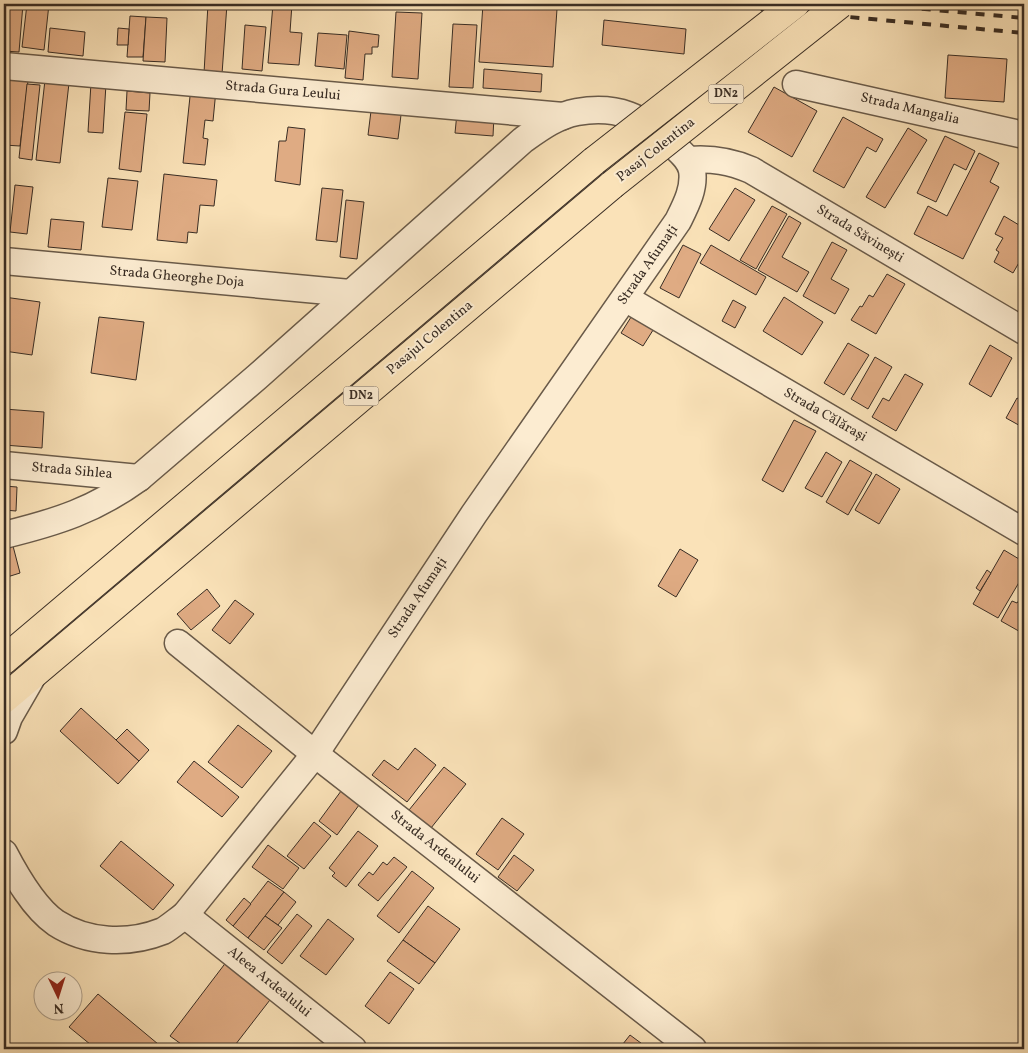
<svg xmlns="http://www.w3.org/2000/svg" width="1028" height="1053" font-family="Vollkorn,serif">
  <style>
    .building { fill: #dfab83; stroke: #392d24 }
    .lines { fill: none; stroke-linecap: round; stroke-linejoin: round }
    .street-casing { stroke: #695a49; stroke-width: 29 }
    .highway-casing { stroke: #392d24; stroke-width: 30 }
    .street { stroke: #fcecd1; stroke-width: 26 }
    .highway { stroke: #fae2b8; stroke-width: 28 }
    .rail { stroke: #392d24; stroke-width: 4; stroke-dasharray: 9 9; stroke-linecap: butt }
    .highway-bridge-casing { stroke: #392d24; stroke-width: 30; stroke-linecap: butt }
    .highway-bridge { stroke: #fae2b8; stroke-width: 28 }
    .labels { text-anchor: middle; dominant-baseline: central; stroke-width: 4; stroke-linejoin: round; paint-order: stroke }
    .shield { fill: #fcecd1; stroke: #746658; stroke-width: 1 }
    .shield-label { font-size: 12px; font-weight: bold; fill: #392d24 }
    .street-label { font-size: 14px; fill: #392d24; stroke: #fcecd1 }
  </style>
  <rect width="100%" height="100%" fill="#fae2b8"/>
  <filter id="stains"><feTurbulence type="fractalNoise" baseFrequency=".004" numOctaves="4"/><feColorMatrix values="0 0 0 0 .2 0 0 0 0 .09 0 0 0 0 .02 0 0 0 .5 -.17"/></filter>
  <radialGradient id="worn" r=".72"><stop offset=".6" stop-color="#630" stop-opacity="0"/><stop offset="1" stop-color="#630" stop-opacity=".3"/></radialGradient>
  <!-- building -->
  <g class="building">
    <polygon points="6,4 23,4 19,52 4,51"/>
    <polygon points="27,4 49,4 44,50 22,47"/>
    <polygon points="208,4 227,4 222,74 204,73"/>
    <polygon points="273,4 292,4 290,32 302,33 299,65 268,63"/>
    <polygon points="483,4 557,9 553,67 479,62"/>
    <polygon points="396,12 422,13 418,79 392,77"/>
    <polygon points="130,16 146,17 143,57 127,57"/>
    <polygon points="146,17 167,18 165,62 143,61"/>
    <polygon points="604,20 686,29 684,54 602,45"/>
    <polygon points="453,24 477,25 473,88 449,87"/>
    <polygon points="245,25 266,27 262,71 242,69"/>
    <polygon points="50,28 85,32 83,56 48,52"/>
    <polygon points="118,28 129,29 128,45 117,45"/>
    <polygon points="349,31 379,35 378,47 372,47 372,54 365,54 363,80 345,78"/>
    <polygon points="318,33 347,35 344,69 315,66"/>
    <polygon points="948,55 1007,59 1004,102 945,98"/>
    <polygon points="484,69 542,74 541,92 483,88"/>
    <polygon points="4,71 29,73 20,146 4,145"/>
    <polygon points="45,80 69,83 60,163 36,160"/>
    <polygon points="91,83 106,84 103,133 88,132"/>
    <polygon points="27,84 40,85 32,160 19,158"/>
    <polygon points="191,87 216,90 213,121 205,120 203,138 208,139 205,165 183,163"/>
    <polygon points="774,87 817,111 792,157 748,132"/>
    <polygon points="127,91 150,93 149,111 126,110"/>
    <polygon points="372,103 402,107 398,139 368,135"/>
    <polygon points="125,112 147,114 141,172 119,169"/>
    <polygon points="457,113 494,116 493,136 455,133"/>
    <polygon points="843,117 883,139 876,152 867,147 844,188 813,171"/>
    <polygon points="288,127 305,129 300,185 275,181 279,141 286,141"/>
    <polygon points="908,128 927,140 885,208 866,197"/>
    <polygon points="945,136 975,151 966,170 954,164 936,202 917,193"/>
    <polygon points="979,153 999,163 990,182 999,187 963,259 914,234 928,206 947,216"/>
    <polygon points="164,174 217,180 214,206 200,205 197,233 188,232 187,243 157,240"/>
    <polygon points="108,178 138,181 132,230 102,227"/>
    <polygon points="15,185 33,187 27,234 10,232"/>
    <polygon points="322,188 343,190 337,242 316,240"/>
    <polygon points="735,188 755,200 729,241 709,229"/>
    <polygon points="346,200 364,202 357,259 340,257"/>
    <polygon points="772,206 787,214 756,269 740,260"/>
    <polygon points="789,216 801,223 782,257 809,272 797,292 758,270"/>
    <polygon points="1004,216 1024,228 1024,254 1013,273 994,262 999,252 996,250 1003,238 995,234"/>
    <polygon points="51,219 84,222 81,250 48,247"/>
    <polygon points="832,242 847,250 831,279 849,289 835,314 803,296"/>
    <polygon points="683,245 701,254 679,298 660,288"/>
    <polygon points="711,245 766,277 756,295 700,263"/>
    <polygon points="887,274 905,284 876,334 851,320 860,306 862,307 869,295 873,297"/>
    <polygon points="4,297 40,302 32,355 4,351"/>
    <polygon points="784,297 823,322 802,355 763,331"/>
    <polygon points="733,300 746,307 735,328 722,321"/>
    <polygon points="633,314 655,327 643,346 621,333"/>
    <polygon points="99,317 144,322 136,380 91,373"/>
    <polygon points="848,343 869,355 844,395 824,383"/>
    <polygon points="990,345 1012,358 991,397 969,384"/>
    <polygon points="875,357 892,367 868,409 851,399"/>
    <polygon points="905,374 923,384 896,431 872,417 883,398 889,401"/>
    <polygon points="1017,398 1023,401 1024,399 1024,428 1006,418"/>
    <polygon points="4,409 44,412 42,448 4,445"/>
    <polygon points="794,420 816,431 783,492 762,480"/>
    <polygon points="826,452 842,462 822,497 805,488"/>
    <polygon points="850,460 872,473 848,515 826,502"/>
    <polygon points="876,474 900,489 879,524 855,510"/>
    <polygon points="4,486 17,487 16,511 4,510"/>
    <polygon points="13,546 20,573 4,578 4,549"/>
    <polygon points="680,549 698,560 676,597 658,586"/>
    <polygon points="1004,550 1024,562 1024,574 998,618 973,604"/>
    <polygon points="987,570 991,573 980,591 976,588"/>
    <polygon points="207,589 220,606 191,630 177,614"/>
    <polygon points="1022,596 1024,597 1024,634 1001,621 1012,601 1017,603"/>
    <polygon points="235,600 254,614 230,644 212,630"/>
    <polygon points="81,708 139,761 118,784 60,731"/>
    <polygon points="238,725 272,751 242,788 208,762"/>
    <polygon points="127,729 149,750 139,761 116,740"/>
    <polygon points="415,748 436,765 407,802 372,775 384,760 398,770"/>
    <polygon points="194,761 239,797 222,817 177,782"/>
    <polygon points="444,767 466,784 431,828 409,810"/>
    <polygon points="344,787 362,801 337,835 319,821"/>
    <polygon points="502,818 524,834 498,870 476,854"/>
    <polygon points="314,822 331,836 304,869 287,856"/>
    <polygon points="358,831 378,846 346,887 332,876 335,873 329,868"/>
    <polygon points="121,841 174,885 153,910 100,866"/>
    <polygon points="268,845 299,868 283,889 252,867"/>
    <polygon points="514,855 534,870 517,891 498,877"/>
    <polygon points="394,857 407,867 378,901 358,885 369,872 373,875 383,862 387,865"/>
    <polygon points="412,871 434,888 399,933 377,916"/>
    <polygon points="268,881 284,892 248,938 233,926"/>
    <polygon points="284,892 296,902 278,925 265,916"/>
    <polygon points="244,898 251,904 233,926 226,920"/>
    <polygon points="428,906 460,929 435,963 403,940"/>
    <polygon points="297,914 312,926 282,964 267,952"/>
    <polygon points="265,916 282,928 264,950 248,938"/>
    <polygon points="328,919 354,939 326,975 300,956"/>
    <polygon points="403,940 435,963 419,984 387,961"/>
    <polygon points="227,961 273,996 232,1049 188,1049 170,1036"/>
    <polygon points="390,972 414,989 389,1024 365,1006"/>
    <polygon points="98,994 164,1049 96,1049 69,1027"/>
    <polygon points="630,1035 649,1049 619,1049"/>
  </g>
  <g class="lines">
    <!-- street casing -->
    <g class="street-casing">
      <g id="street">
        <polyline points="4,66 563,116"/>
        <polyline points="796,84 1024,135"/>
        <path d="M689,160C712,158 730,161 751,170L1024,331"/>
        <polyline points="4,261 350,293"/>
        <polyline points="625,298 1024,532"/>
        <polyline points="4,465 139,478"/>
        <path d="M4,535C57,522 95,510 139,478L257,377L523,140C540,128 556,116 577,112C618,105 642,117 671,143C680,152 689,158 692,170C695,188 686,205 678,221L474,514L315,754L185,915C178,920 170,927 163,931C128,945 87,943 56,923C34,908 16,876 4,853"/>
        <polyline points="178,643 315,754 693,1049"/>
        <polyline points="4,731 9,717 31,679"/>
        <polyline points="185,915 353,1049"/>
      </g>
    </g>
    <!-- highway casing -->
    <g class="highway-casing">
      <g id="highway">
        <polyline points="4,660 594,161"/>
        <polyline points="4,699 612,185"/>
      </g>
    </g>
    <!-- street -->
    <use href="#street" class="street"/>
    <!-- highway -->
    <use href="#highway" class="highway"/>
    <!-- rail -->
    <g class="rail">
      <polyline points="707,4 1024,33"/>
      <polyline points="868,4 1024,18"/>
    </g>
    <!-- highway-bridge casing -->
    <g class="highway-bridge-casing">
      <g id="highway-bridge">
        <polyline points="594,161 795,4"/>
        <polyline points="612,185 840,4"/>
      </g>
    </g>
    <!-- highway-bridge -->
    <use href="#highway-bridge" class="highway-bridge"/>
  </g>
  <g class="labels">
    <!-- shield labels -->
    <g class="shield">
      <rect x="708.5" y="84.5" width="35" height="19" rx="4"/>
      <rect x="343.5" y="386.5" width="35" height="19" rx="4"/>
    </g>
    <g class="shield-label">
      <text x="726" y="94">DN2</text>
      <text x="361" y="396">DN2</text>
    </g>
    <!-- street labels -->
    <g class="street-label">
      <text transform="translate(283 91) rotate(5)">Strada Gura Leului</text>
      <text transform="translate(910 109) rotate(13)">Strada Mangalia</text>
      <text transform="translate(656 150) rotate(-38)">Pasaj Colentina</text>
      <text transform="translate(860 234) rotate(31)">Strada Săvinești</text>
      <text transform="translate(648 265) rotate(-55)">Strada Afumați</text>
      <text transform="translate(177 277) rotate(5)">Strada Gheorghe Doja</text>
      <text transform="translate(430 338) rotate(-40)">Pasajul Colentina</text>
      <text transform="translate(825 415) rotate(30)">Strada Călărași</text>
      <text transform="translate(72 471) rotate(5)">Strada Sihlea</text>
      <text transform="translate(418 598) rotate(-56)">Strada Afumați</text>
      <text transform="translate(435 847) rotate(38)">Strada Ardealului</text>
      <text transform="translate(269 982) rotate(39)">Aleea Ardealului</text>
    </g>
  </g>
  <!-- margin -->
  <rect width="1028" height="1053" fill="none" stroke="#fae2b8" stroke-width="20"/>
  <rect x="5" y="5" width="1018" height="1043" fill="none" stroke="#392d24" stroke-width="2.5"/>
  <rect x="10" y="10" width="1008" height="1033" fill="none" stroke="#392d24"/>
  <!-- north arrow -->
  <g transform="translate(58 996) rotate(176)"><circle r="24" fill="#fcecd1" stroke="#aea08c"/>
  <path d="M0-4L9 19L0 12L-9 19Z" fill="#8f2418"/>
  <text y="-8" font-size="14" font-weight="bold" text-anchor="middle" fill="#392d24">N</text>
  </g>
  <rect width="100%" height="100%" filter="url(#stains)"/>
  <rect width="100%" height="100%" fill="url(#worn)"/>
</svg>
